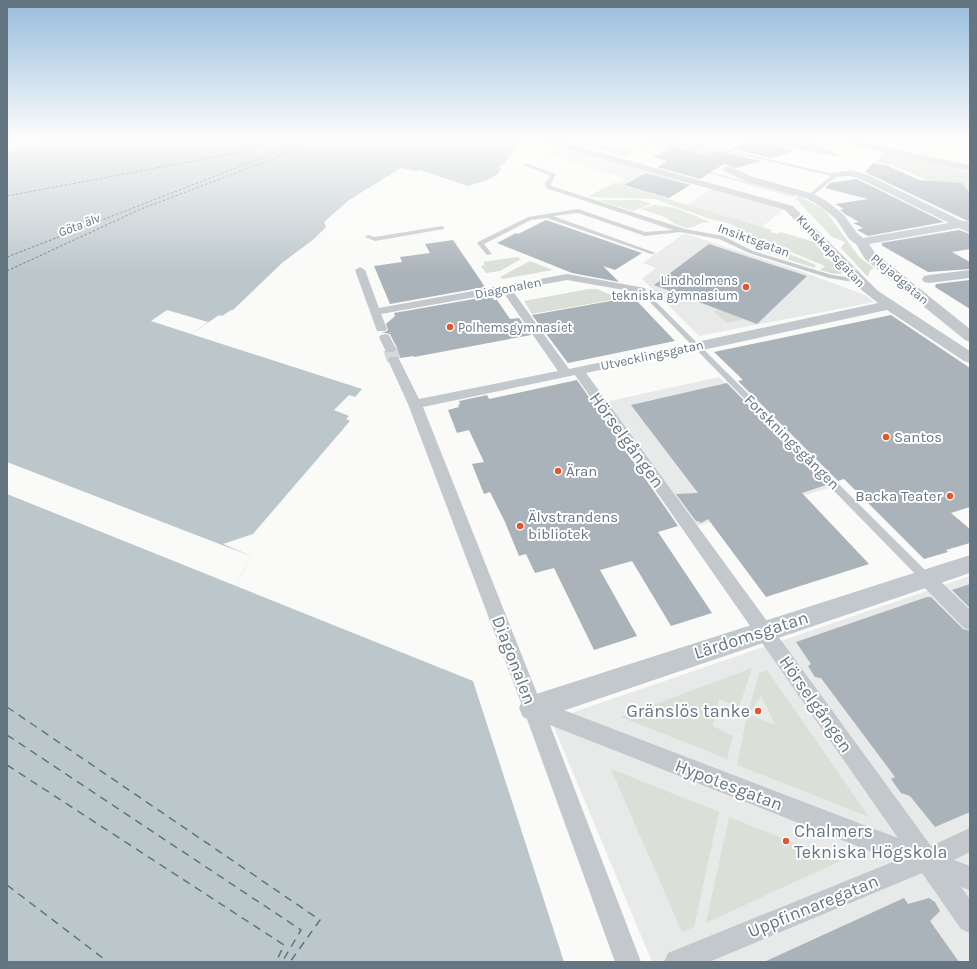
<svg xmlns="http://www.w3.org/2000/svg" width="977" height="969" font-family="Karla,sans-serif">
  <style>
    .built { fill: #e8e9e9 }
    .green { fill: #dadfd7; fill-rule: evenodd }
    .water { fill: #bbc7cb }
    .pier { fill: #fafaf8 }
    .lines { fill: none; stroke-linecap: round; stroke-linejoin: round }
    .ferry-far1 { stroke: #60757c; stroke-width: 1; stroke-dasharray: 2.5 2; stroke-linecap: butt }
    .ferry { stroke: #60757c; stroke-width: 1.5; stroke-dasharray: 8 6; stroke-linecap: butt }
    .building { fill: #aab3b9 }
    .pedestrian-tunnel { stroke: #d5d9db; stroke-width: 14; stroke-dasharray: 14 6; stroke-linecap: butt }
    .service { fill: #c3c8cc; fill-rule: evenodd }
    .pedestrian { fill: #c3c8cc; fill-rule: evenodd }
    .minor { fill: #c3c8cc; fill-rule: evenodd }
    .poi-dot { fill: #e4572e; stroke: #fff; stroke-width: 1.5 }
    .labels { text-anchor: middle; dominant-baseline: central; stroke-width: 4; stroke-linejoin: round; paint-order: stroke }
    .far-water-label { font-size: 13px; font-style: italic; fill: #60757c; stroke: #fff }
    .far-street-label { font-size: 13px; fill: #657683; stroke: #fff }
    .far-poi-label { font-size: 13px; fill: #657683; stroke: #fff; text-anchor: end }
    .poi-label { font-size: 15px; fill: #657683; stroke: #fff; text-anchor: start }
    .street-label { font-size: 15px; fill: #657683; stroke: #fff }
    .near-street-label { font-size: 18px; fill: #657683; stroke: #fff }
    .near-poi-label { font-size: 18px; fill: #657683; stroke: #fff; text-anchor: end }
  </style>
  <rect width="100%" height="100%" fill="#fafaf8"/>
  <!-- built -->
  <g class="built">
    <polygon points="7,138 61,138 7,151"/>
    <polygon points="562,146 693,183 667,199 615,183 624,178 544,153"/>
    <polygon points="712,189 783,210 762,227 687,205"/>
    <polygon points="686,234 797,270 865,295 874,302 699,336 642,279 656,268 643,263 682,235"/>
    <polygon points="719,377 829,488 696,526 605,402"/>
    <polygon points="970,576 970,962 652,962 551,720"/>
  </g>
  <!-- green -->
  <g class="green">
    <path d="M650,143L688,145L719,150L709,155L684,149C674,154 656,141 641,149V145Z"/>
    <polygon points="609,144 635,152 625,156 598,149"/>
    <polygon points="885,151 926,163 970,172 970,199 892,165 876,162"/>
    <polygon points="704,170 797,195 793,197 701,171"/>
    <polygon points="614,183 772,230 770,232 778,234 781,232 814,242 827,258 837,266 850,273 834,274 820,270 825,266 750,235 731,224 710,219 655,199 588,197"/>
    <polygon points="799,196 822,208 828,214 859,257 874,268 870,270 868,277 841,248 845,242 832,237 796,199 796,198"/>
    <polygon points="596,200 640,200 652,204 633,211"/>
    <polygon points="654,205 676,208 710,222 701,223 693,227 687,228 675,224 665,217 641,209"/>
    <polygon points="734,229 744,235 816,265 814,268 754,248"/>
    <polygon points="517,257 521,259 500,271 486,273 481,266 485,265 483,262"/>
    <polygon points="530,261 553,270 503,279 500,277"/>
    <polygon points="589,289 597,289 616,297 617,299 532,314 524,301"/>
    <polygon points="716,310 720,310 744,319 727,323 714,312"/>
    <polygon points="752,668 739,707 719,699 713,726 733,736 727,759 621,717"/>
    <path d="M767,670L869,817L737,765L747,716L759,673ZM761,696L762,697L775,725L749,714Z"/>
    <polygon points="611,769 719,812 694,927 682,932"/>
    <polygon points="729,817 840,861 706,923"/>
  </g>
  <!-- water -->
  <g class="water">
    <path d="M61,138H520L514,146L516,149L510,154L505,163L499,167L501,170C490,182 482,181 468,186L420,170L416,171L401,168L349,200L324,222L326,227L314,239L282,263L233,310H231L222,316L219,315L191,334L362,389L355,397L349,395L334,410L349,416L346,419L350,421L253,534L223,544L251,556L236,586L473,681L564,962H7V151Z"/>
    <polygon points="764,138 803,138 833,152 839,157 790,147"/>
  </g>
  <!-- pier -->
  <g class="pier">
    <polygon points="167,310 208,322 191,334 151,321"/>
    <polygon points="7,462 222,545 251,556 236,586 7,494"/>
  </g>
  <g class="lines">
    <!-- ferry-far1 -->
    <g class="ferry-far1">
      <polyline points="7,196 241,152 284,138"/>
      <polyline points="7,257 313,138"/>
      <polyline points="7,271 141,209 327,138"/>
    </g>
    <!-- ferry -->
    <g class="ferry">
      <polyline points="7,707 320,920 290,962"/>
      <polyline points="7,735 301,930 282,962"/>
      <polyline points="7,765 284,945 276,962"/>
      <polyline points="7,885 108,962"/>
    </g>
  </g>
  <!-- building -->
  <g class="building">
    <polygon points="760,139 795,151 771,158 728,148"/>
    <polygon points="673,146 706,155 718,151 761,161 736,168 724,164 700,179 657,167 667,161 653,157"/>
    <polygon points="873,163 886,165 919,180 962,183 970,193 970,222 865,172"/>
    <polygon points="646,173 690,185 669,198 624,185"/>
    <polygon points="856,179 859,180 944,222 868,236 857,230 863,228 853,223 859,222 845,214 840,210 844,209 835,204 868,199 825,188 830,183"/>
    <polygon points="546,220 604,240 642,253 615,270 603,266 619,282 572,273 497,243 516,233 518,234"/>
    <polygon points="959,230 970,234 970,249 952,252 970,262 970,269 928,272 881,245 883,245 881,243"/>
    <polygon points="453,240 485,287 390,304 374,266 402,262 400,257 430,253 425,244"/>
    <polygon points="709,244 770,264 807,276 757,324 654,285"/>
    <polygon points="970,280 970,309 935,287 936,284"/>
    <polygon points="491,296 494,300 497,300 510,319 519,318 531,335 414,357 414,356 400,358 398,356 390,356 388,358 386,354 394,354 397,348 390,334 381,332 385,332 388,330 386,324 395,316 394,313"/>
    <polygon points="633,297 675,341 568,363 532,315"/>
    <polygon points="891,315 970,368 970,507 951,513 970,529 970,543 946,550 948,552 924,559 844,479 838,481 738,381 743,380 714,352"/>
    <polygon points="577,380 678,526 658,532 712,613 671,626 632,561 600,570 637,636 594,650 554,568 535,573 526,554 519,556 505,522 490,492 484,494 472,464 484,462 469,430 457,433 448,410 459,407 458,405 460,404 459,401 487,395 489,399"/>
    <polygon points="727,383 826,485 802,493 869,564 766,597 708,519 701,523 698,521 696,521 676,494 698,493 631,405"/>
    <polygon points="970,584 970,608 952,590"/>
    <polygon points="927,597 931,597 963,629 970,631 970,812 935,827 910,796 901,793 891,779 895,777 821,678 815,677 808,666 811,664 796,642"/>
    <polygon points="904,898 908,904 929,898 935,902 940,911 930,921 959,962 764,962"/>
  </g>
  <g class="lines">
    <!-- pedestrian-tunnel -->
    <polyline class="pedestrian-tunnel" points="390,349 394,360"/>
    <!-- service -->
    <g class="service">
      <polygon points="20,138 25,138 7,144 7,142"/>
      <polygon points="633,138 712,146 838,175 810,198 807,196 808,195 831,176 712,148 656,143"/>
      <polygon points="525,163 556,174 551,183 551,186 685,229 723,236 753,251 832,275 859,279 862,281 859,283 829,278 749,253 719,239 680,232 645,236 578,213 553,216 656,253 651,254 547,218 531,220 484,244 492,254 487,255 477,243 478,242 528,217 578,209 645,232 673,230 546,188 545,183 551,176 523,165"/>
      <polygon points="442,226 444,227 444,229 375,241 365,237 368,235 375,237"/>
      <polygon points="641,288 643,289 930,575 932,578 930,581 926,583 922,581 639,291 639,289"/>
    </g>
    <!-- pedestrian -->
    <g class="pedestrian">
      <path d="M360,267L365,270L379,308L567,274L645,288L646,290L645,292L641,293L567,280L512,290L569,369L698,342L702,344L704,346L702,348L586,373L931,846L970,828V852L954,860L970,866V890L961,887L970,899V933L961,929L922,873L709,962H664L668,953L895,861L550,725L641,962H615L523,708L408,404L388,360L390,357H398L419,399L558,371L503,292L381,314L387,329L385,331H377L355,270ZM575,375L898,838L540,701L423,407Z"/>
      <polygon points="385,334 389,335 396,349 394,352 386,352 379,337 381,335"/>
      <polygon points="926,571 932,573 970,610 970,630 964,628 920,583 917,578 920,573"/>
    </g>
    <!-- minor -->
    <g class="minor">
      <polygon points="533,138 547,138 793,206 878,291 970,351 970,363 964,361 887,310 698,351 692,349 690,346 692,343 878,303 854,284 849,275 785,210 535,140"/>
      <polygon points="844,138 854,138 866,143 970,165 970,171 927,163 860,147 851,144"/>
      <polygon points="728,166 753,177 814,194 828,202 844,215 857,233 863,238 949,223 860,179 850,176 831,177 830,175 831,173 851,170 868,175 962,221 967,221 970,224 970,233 959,228 869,244 875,253 970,329 970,342 965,340 865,259 856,244 849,239 836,219 820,206 806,198 745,181 724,171 723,169 724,167"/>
      <polygon points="970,270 970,278 929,283 924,282 922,279 924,276 929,275"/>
      <polygon points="970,555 970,573 533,721 523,717 519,708 523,699 533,695"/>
    </g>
  </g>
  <!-- sky -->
  <linearGradient id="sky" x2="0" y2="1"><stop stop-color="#96bcdc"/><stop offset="0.51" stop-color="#fdfdfc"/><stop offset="1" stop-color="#fdfdfc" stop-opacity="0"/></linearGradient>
  <rect width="977" height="273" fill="url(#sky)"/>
  <!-- markers -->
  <g class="poi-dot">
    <circle cx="746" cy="287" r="4"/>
    <circle cx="450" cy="327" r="4"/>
    <circle cx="886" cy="437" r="4"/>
    <circle cx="558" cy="471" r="4"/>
    <circle cx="950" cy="496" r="4"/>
    <circle cx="520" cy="526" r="4"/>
    <circle cx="758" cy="711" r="4"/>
    <circle cx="786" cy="841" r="4"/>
  </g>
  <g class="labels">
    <!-- far-water labels -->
    <g class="far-water-label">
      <text transform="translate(79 225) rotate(-21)">Göta älv</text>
    </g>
    <!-- far-street labels -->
    <g class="far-street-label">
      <text transform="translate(754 240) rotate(20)">Insiktsgatan</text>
      <text transform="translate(831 251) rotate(47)">Kunskapsgatan</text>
      <text transform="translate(900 279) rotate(40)">Plejadgatan</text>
      <text transform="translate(508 288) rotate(-11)">Diagonalen</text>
      <text transform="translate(652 355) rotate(-12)">Utvecklingsgatan</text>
    </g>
    <!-- far-poi labels -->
    <g class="far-poi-label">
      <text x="738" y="280">Lindholmens<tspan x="738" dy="15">tekniska gymnasium</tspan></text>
      <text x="458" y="327" text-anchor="start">Polhemsgymnasiet</text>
    </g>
    <!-- poi labels -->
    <g class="poi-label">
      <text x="894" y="437">Santos</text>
      <text x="566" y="471">Äran</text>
      <text x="942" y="496" text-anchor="end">Backa Teater</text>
      <text x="528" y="517">Älvstrandens<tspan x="528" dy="17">bibliotek</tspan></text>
    </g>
    <!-- street labels -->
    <g class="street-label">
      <text transform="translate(792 442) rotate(45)">Forskningsgången</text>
    </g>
    <!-- near-street labels -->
    <g class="near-street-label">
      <text transform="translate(627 440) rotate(54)">Hörselgången</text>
      <text transform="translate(751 635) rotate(-18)">Lärdomsgatan</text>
      <text transform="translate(514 660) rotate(69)">Diagonalen</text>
      <text transform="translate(816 704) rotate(55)">Hörselgången</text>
      <text transform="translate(729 785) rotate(21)">Hypotesgatan</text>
      <text transform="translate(813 906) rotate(-22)">Uppfinnaregatan</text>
    </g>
    <!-- near-poi labels -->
    <g class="near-poi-label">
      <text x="750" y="711">Gränslös tanke</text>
      <text x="794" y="831" text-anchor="start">Chalmers<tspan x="794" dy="21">Tekniska Högskola</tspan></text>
    </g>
  </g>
  <!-- border -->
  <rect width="977" height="969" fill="none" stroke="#657683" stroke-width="16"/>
</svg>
